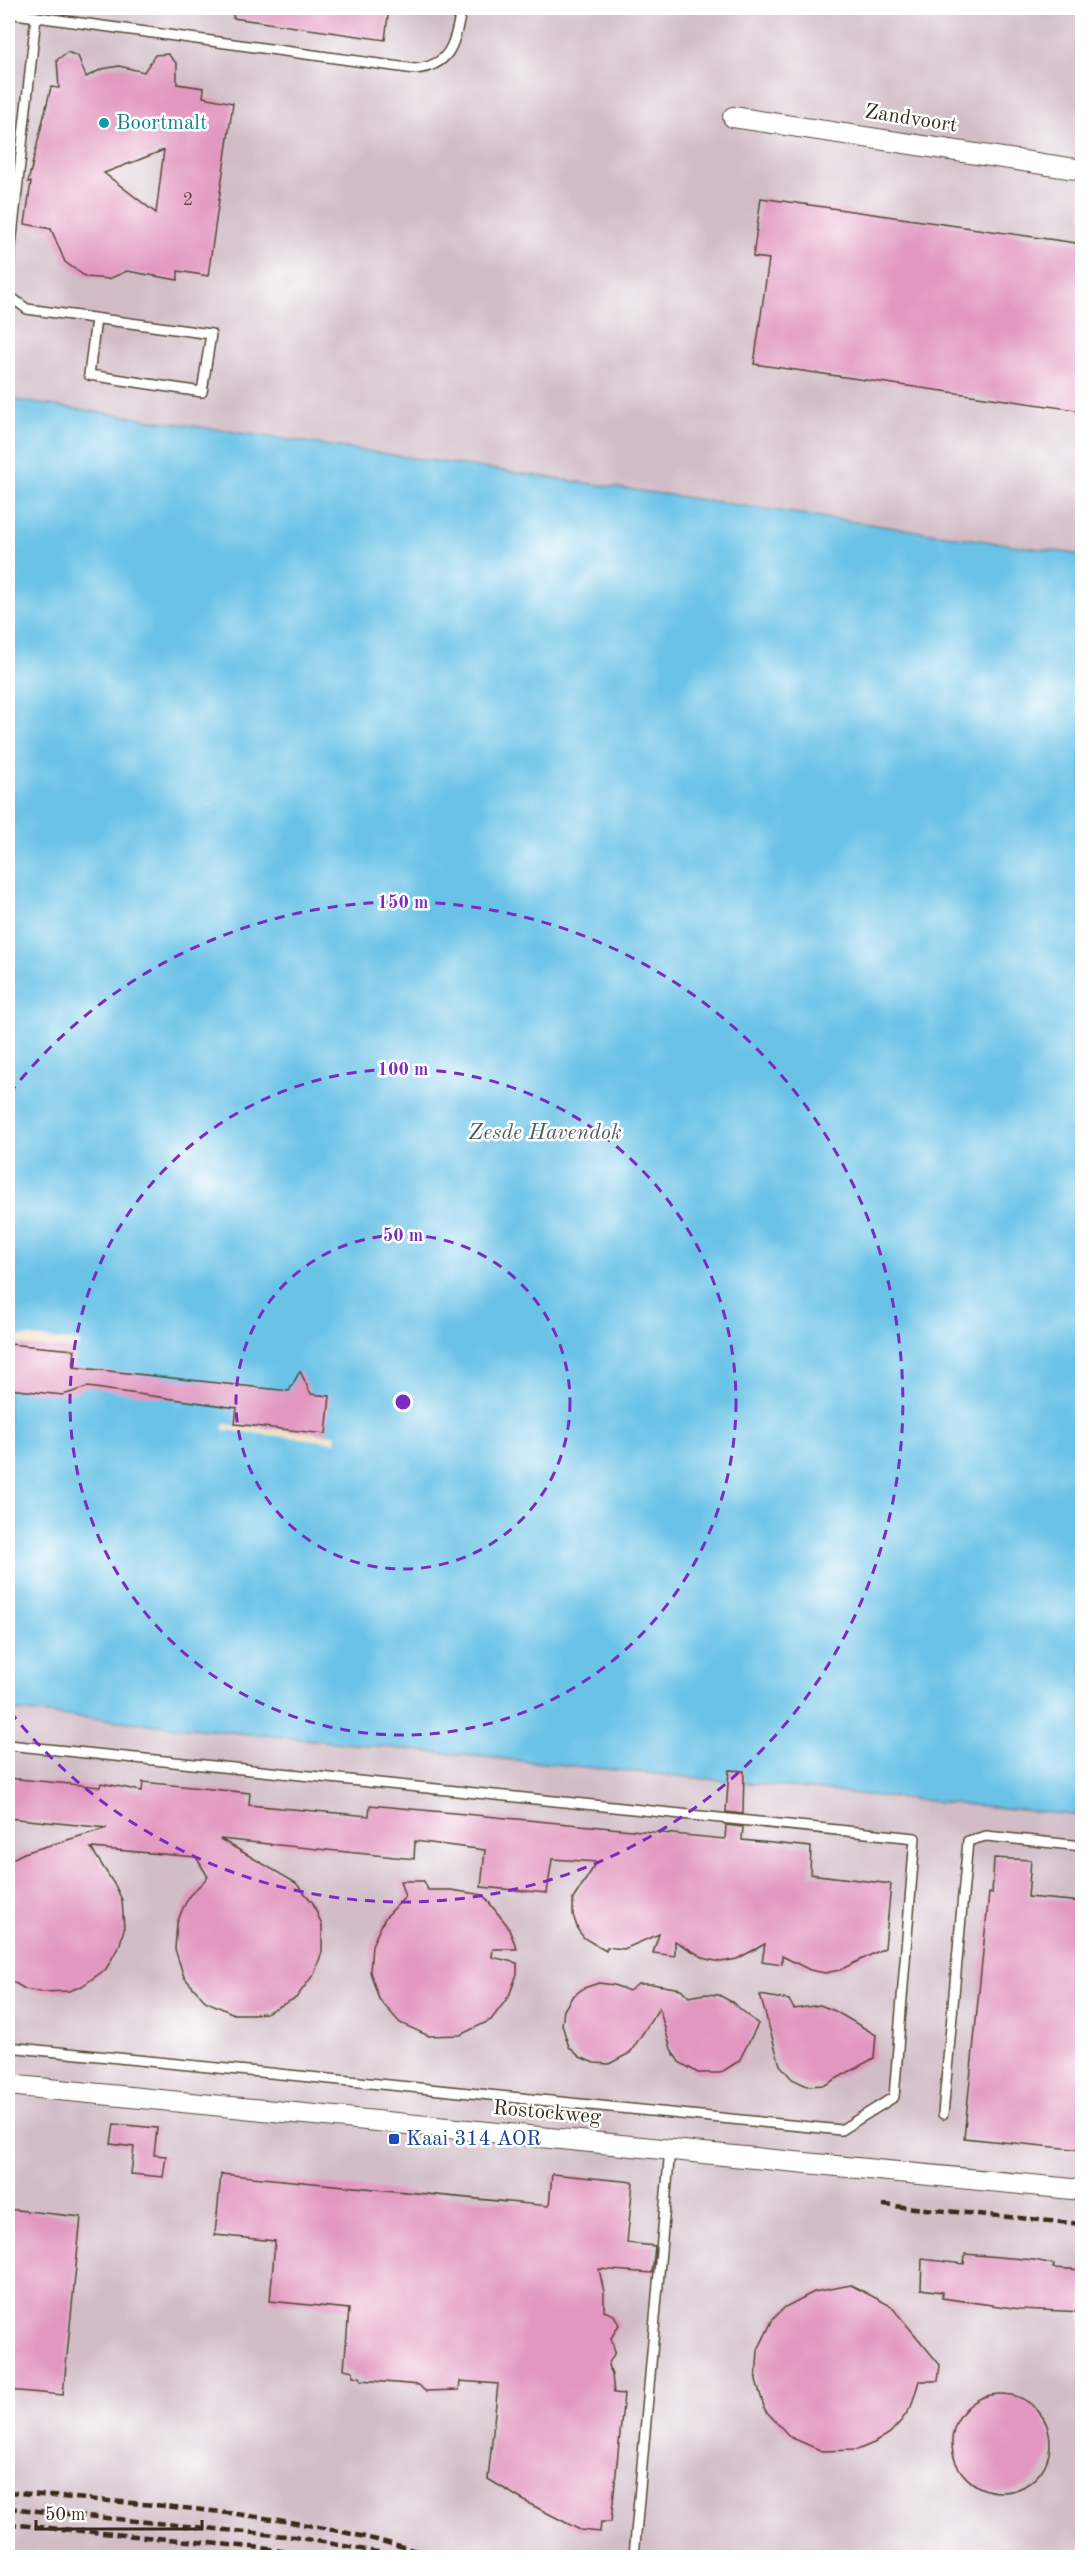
<svg xmlns="http://www.w3.org/2000/svg" width="1090" height="2565" font-family="'Old Standard TT',serif">
  <style>
    .industrial { fill: #d2bdc7 }
    .water { fill: #6ac2e7; stroke: #527682; stroke-width: 1.5 }
    .pier { fill: #f2dfc1 }
    .building { fill: #e297c0; fill-rule: evenodd }
    .lines { fill: none; stroke-linecap: round; stroke-linejoin: round }
    .lane-casing { stroke: #564536; stroke-width: 12 }
    .street-casing { stroke: #564536; stroke-width: 22 }
    .lane { stroke: #fff; stroke-width: 9 }
    .street { stroke: #fff; stroke-width: 20 }
    .rail { stroke: #3b2a1e; stroke-width: 4.5; stroke-dasharray: 9 4.5; stroke-linecap: butt }
    .ring { fill: none; stroke: #7b2cbf; stroke-width: 3; stroke-dasharray: 10 8 }
    .culture-dot { fill: #0f9aa8; stroke: #fff; stroke-width: 2 }
    .transit-dot { fill: #1a4fb4; stroke: #fff; stroke-width: 2 }
    .labels { text-anchor: middle; dominant-baseline: central; stroke-width: 5; stroke-linejoin: round; paint-order: stroke }
    .number-label { font-size: 18px; fill: #654546 }
    .street-label { font-size: 21px; fill: #3b2a1e; stroke: #fff }
    .culture-label { font-size: 21px; fill: #0d838f; stroke: #fff; text-anchor: start }
    .transit-label { font-size: 21px; fill: #164399; stroke: #fff; text-anchor: start }
    .water-label { font-size: 22px; font-style: italic; fill: #4b5f64; stroke: #fff }
    .centre { fill: #7b2cbf; stroke: #fff; stroke-width: 3 }
    .ring-label { font-size: 18px; text-anchor: middle; font-weight: bold; fill: #7b2cbf; stroke: #fff; stroke-width: 5; stroke-linejoin: round; paint-order: stroke }
  </style>
  <rect width="100%" height="100%" fill="#fff"/>
  <filter id="ink" filterUnits="userSpaceOnUse"><feTurbulence type="fractalNoise" baseFrequency=".0167" numOctaves="2"/><feDisplacementMap in="SourceGraphic" scale="12" xChannelSelector="R" yChannelSelector="G"/><feConvolveMatrix kernelMatrix="1 2 1 2 8 2 1 2 1" color-interpolation-filters="sRGB"/></filter>
  <filter id="wash" filterUnits="userSpaceOnUse"><feTurbulence type="fractalNoise" baseFrequency=".008" numOctaves="4" result="noise"/><feDisplacementMap in="SourceGraphic" scale="24" xChannelSelector="R" yChannelSelector="G"/><feGaussianBlur stdDeviation="1.35" result="paint"/><feColorMatrix in="noise" values="0 0 0 0 0 0 0 0 0 0 0 0 0 0 0 0 0 1.4 0 .05"/><feComposite in="paint" operator="in"/></filter>
  <g filter="url(#wash)">
    <rect width="100%" height="100%" fill="#f2dfc1"/>
    <!-- industrial -->
    <g class="industrial">
      <polygon points="8,8 1082,8 1082,555 8,399"/>
      <polygon points="8,1710 1082,1816 1082,2557 8,2557"/>
    </g>
    <!-- water -->
    <polygon class="water" points="8,399 1082,555 1082,1816 8,1710"/>
    <!-- pier -->
    <g class="pier">
      <polygon points="8,1335 80,1342 79,1347 75,1350 8,1344"/>
      <polygon points="224,1424 336,1435 335,1442 223,1430"/>
    </g>
    <g id="blocks">
      <!-- building -->
      <g class="building">
        <polygon points="234,8 389,8 385,40 233,18"/>
        <path d="M67,52L78,56L86,77L102,69L119,66L144,72L155,55L168,54L177,64V84L204,88L203,97L233,103L208,276L178,271V280L127,271L109,279L86,277L65,262L51,229L25,224L31,182H28L51,87L59,88L57,60ZM164,150L156,213L104,173L136,161Z"/>
        <polygon points="761,198 1083,244 1083,411 754,364 769,259 753,257"/>
        <polygon points="8,1344 75,1350 73,1367 289,1391 300,1371 311,1394 330,1396 326,1434 235,1424 237,1408 88,1387 63,1395 8,1389"/>
        <polygon points="729,1770 744,1771 743,1814 726,1812"/>
        <polygon points="8,1778 100,1787 101,1783 142,1791 143,1782 250,1793 249,1805 369,1816 370,1805 725,1839 726,1825 743,1827 742,1840 811,1847 810,1874 891,1884 885,1948 840,1970 825,1973 810,1970 782,1956 782,1964 762,1961 765,1944 737,1959 721,1962 706,1959 675,1941 675,1956 653,1953 659,1934 624,1949 607,1947 606,1951 584,1938 578,1930 573,1915 573,1899 597,1862 552,1859 547,1893 481,1887 485,1850 415,1841 414,1859 220,1839 296,1883 313,1903 322,1926 322,1952 314,1974 296,1998 266,2013 252,2014 234,2014 205,2001 184,1977 175,1949 177,1923 183,1908 190,1895 208,1877 196,1857 91,1848 116,1887 122,1900 124,1929 120,1944 106,1969 82,1986 69,1991 40,1992 25,1989 8,1979 8,1861 24,1853 107,1828 8,1818"/>
        <polygon points="994,1858 1031,1860 1028,1897 1083,1902 1083,2150 964,2138 989,1893 992,1894"/>
        <polygon points="400,1881 424,1881 428,1890 451,1890 483,1895 507,1925 517,1949 493,1949 492,1957 517,1963 517,1974 509,1996 491,2020 460,2035 429,2036 400,2023 379,1999 370,1972 372,1945 385,1918 405,1897"/>
        <polygon points="599,1983 614,1985 629,1991 638,1984 652,1984 681,1989 689,1997 704,1994 719,1995 732,2002 758,2024 739,2061 720,2073 698,2073 679,2062 671,2049 659,2008 630,2053 609,2064 594,2063 580,2057 569,2047 562,2025 564,2010 572,1997 584,1988"/>
        <polygon points="760,1995 789,2000 794,2009 820,2005 835,2011 876,2035 874,2058 825,2085 807,2086 792,2079 780,2065"/>
        <polygon points="114,2124 157,2128 154,2155 166,2156 163,2177 131,2174 134,2147 111,2144"/>
        <polygon points="221,2174 549,2206 552,2174 633,2182 627,2243 655,2246 652,2273 599,2269 604,2292 604,2311 614,2315 619,2325 611,2338 615,2352 608,2365 612,2375 614,2393 624,2394 611,2522 601,2522 600,2532 580,2530 528,2503 488,2479 498,2384 460,2381 459,2390 425,2391 419,2385 361,2380 360,2377 353,2376 353,2371 344,2369 349,2309 270,2301 275,2241 215,2235"/>
        <polygon points="8,2209 81,2217 63,2395 8,2390"/>
        <polygon points="965,2254 1034,2260 1054,2264 1053,2268 1083,2270 1083,2312 1020,2309 942,2298 942,2292 921,2289 922,2259 964,2264"/>
        <polygon points="851,2285 891,2306 940,2365 938,2381 919,2381 911,2407 901,2421 890,2433 874,2443 857,2450 822,2451 790,2437 765,2410 756,2380 758,2350 773,2319 785,2307 814,2292"/>
        <circle cx="1001" cy="2443" r="49"/>
      </g>
    </g>
  </g>
  <g filter="url(#ink)">
    <use href="#blocks" fill-opacity="0" stroke="#564536" stroke-width="1.5"/>
    <g class="lines">
      <!-- lane casing -->
      <g class="lane-casing">
        <g id="lane">
          <path d="M8,13L415,69C454,65 454,40 462,8"/>
          <polyline points="8,273 36,17"/>
          <polyline points="8,295 27,309 211,334 202,392 89,375 96,319"/>
          <polyline points="8,1745 915,1838 894,2097 841,2130 8,2047"/>
          <polyline points="943,2114 968,1841 986,1836 1082,1846"/>
          <polyline points="649,2558 634,2556 670,2149"/>
        </g>
      </g>
      <!-- street casing -->
      <g class="street-casing">
        <g id="street">
          <polyline points="733,117 1082,170"/>
          <polyline points="8,2085 1082,2190"/>
        </g>
      </g>
      <!-- lane -->
      <use href="#lane" class="lane"/>
      <!-- street -->
      <use href="#street" class="street"/>
      <!-- rail -->
      <g class="rail">
        <polyline points="883,2205 1082,2224"/>
        <path d="M8,2492C152,2506 299,2511 438,2558"/>
        <polyline points="8,2508 295,2537 410,2558"/>
        <polyline points="8,2524 262,2548 327,2558"/>
        <polyline points="8,2555 38,2558"/>
      </g>
    </g>
  </g>
  <!-- distance rings -->
  <g class="ring">
    <circle cx="403" cy="1402" r="167"/>
    <circle cx="403" cy="1402" r="333"/>
    <path d="M9 1094A500 500 0 1 1 9 1710"/>
  </g>
  <!-- markers -->
  <circle class="culture-dot" cx="104" cy="123" r="6"/>
  <rect class="transit-dot" x="388" y="2133" width="12" height="12" rx="3"/>
  <g class="labels">
    <!-- number labels -->
    <g class="number-label">
      <text x="188" y="200">2</text>
    </g>
    <!-- street labels -->
    <g class="street-label">
      <text transform="translate(911 119) rotate(9)">Zandvoort</text>
      <text transform="translate(547 2113) rotate(5)">Rostockweg</text>
    </g>
    <!-- culture labels -->
    <g class="culture-label">
      <text x="116" y="123">Boortmalt</text>
    </g>
    <!-- transit labels -->
    <g class="transit-label">
      <text x="406" y="2139">Kaai 314 AOR</text>
    </g>
    <!-- water labels -->
    <g class="water-label">
      <text x="545" y="1133">Zesde Havendok</text>
    </g>
  </g>
  <circle cx="403" cy="1402" r="9" class="centre"/>
  <g class="ring-label">
    <text x="403" y="908">150 m</text>
    <text x="403" y="1075">100 m</text>
    <text x="403" y="1241">50 m</text>
  </g>
  <!-- margin -->
  <rect width="1090" height="2565" fill="none" stroke="#fff" stroke-width="30"/>
  <!-- scale -->
  <path d="M36 2520v9h166v-9" fill="none" stroke="#3b2a1e" stroke-width="3"/>
  <text x="45" y="2520" font-size="18" fill="#3b2a1e" stroke="#ffffff" stroke-width="4.5" paint-order="stroke">50 m</text>
</svg>
